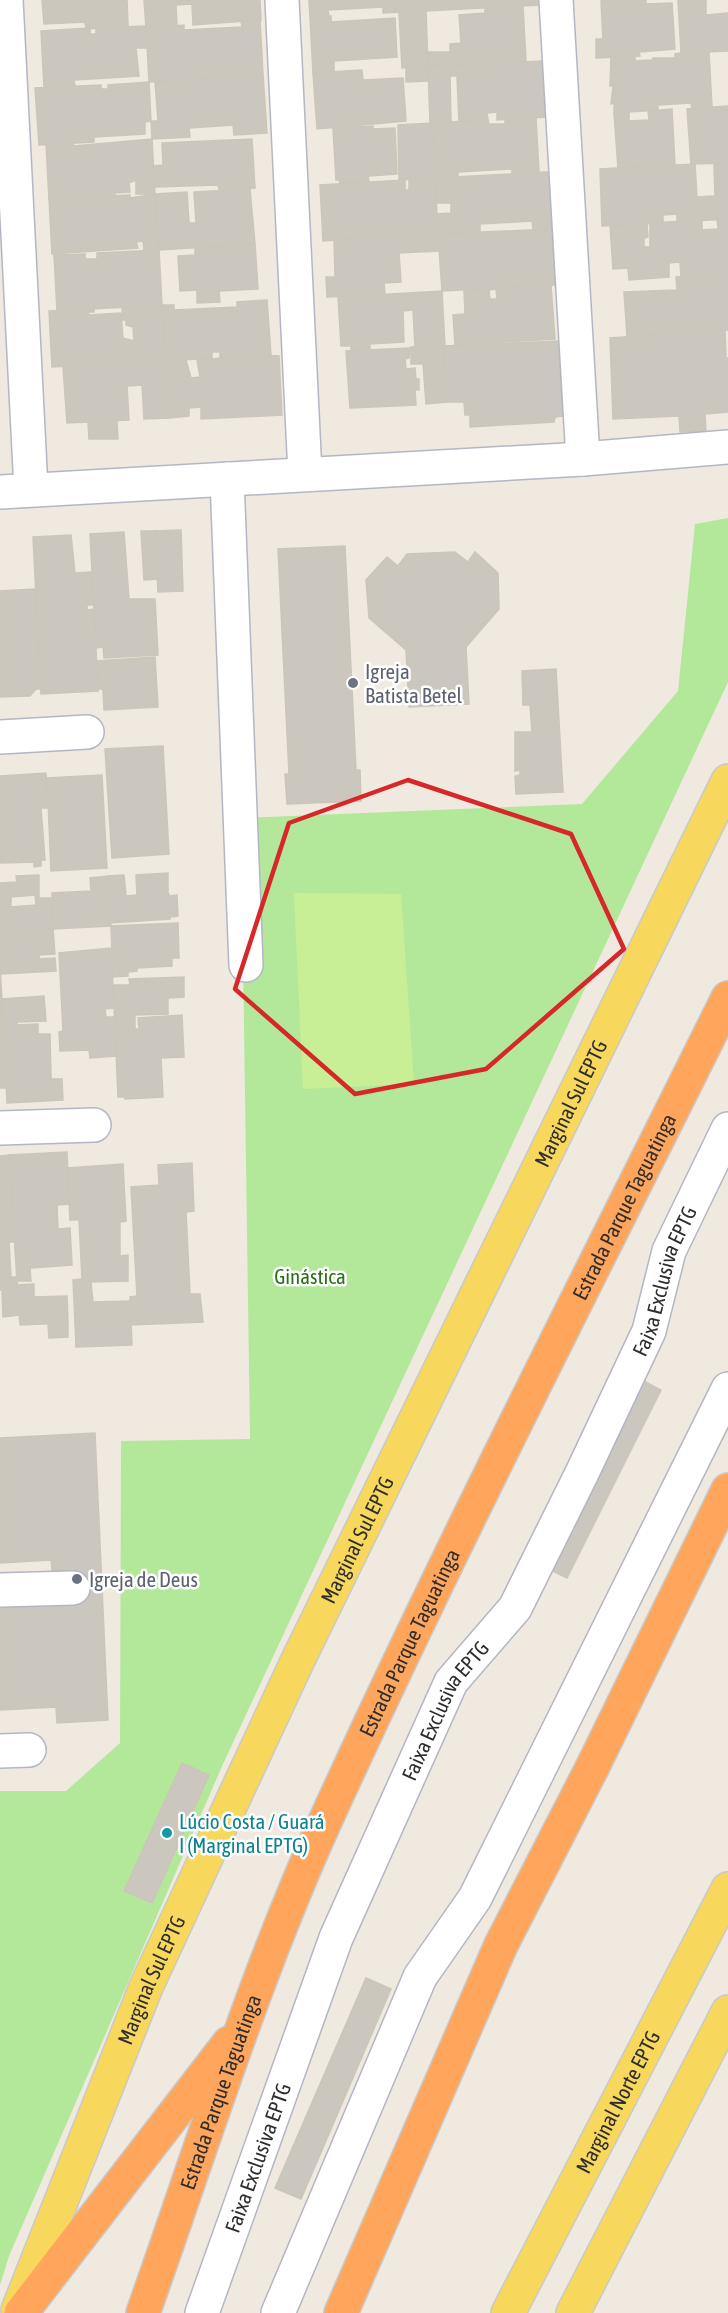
<svg xmlns="http://www.w3.org/2000/svg" width="728" height="2313" font-family="'Asap Condensed',sans-serif">
  <style>
    .green { fill: #b3e89b }
    .pitch { fill: #c8ef96 }
    .building { fill: #cbc7be; stroke: #ccc5b9; stroke-width: 1.5; fill-rule: evenodd }
    .lines { fill: none; stroke-linecap: round; stroke-linejoin: round }
    .minor-casing { stroke: #b4b6c2; stroke-width: 36 }
    .major-casing { stroke: #c9c9c9; stroke-width: 36 }
    .highway-casing { stroke: #c9c9c9; stroke-width: 36 }
    .minor { stroke: #fff; stroke-width: 33 }
    .major { stroke: #f8d75d; stroke-width: 33 }
    .highway { stroke: #ffa65c; stroke-width: 33 }
    .marked { fill: none; stroke: #d62828; stroke-width: 4.5; stroke-linejoin: round }
    .worship-dot { fill: #6b7280; stroke: #fff; stroke-width: 2 }
    .culture-dot { fill: #0f9aa8; stroke: #fff; stroke-width: 2 }
    .labels { text-anchor: middle; dominant-baseline: central; stroke-width: 5; stroke-linejoin: round; paint-order: stroke }
    .worship-label { font-size: 21px; fill: #5b616d; stroke: #fff; text-anchor: start }
    .street-label { font-size: 21px; fill: #2e2e2e; stroke: #fff }
    .park-label { font-size: 21px; fill: #287117; stroke: #fff }
    .culture-label { font-size: 21px; fill: #0d838f; stroke: #fff; text-anchor: start }
  </style>
  <rect width="100%" height="100%" fill="#efe9e0"/>
  <!-- green -->
  <polygon class="green" points="728,518 728,682 223,1764 9,2256 0,2285 0,1791 66,1791 120,1743 121,1441 250,1439 241,818 582,804 678,691 695,524"/>
  <!-- pitch -->
  <polygon class="pitch" points="294,893 401,894 414,1084 303,1089"/>
  <!-- building -->
  <g class="building">
    <polygon points="42,0 127,0 128,26 86,29 85,22 44,24"/>
    <polygon points="144,0 260,0 261,20 193,25 192,4 176,5 177,26 146,28"/>
    <polygon points="309,0 425,0 426,11 383,13 383,7 328,10 329,16 310,17"/>
    <polygon points="425,0 539,0 540,5 426,11"/>
    <polygon points="610,0 646,0 646,4 672,3 675,49 639,52 640,56 596,58 596,39 603,39 601,1"/>
    <polygon points="678,0 706,0 706,15 728,13 728,51 681,53"/>
    <polygon points="523,6 526,61 428,66 428,52 450,52 450,44 461,43 459,15 485,13 485,8"/>
    <polygon points="426,11 428,66 402,68 399,12"/>
    <polygon points="331,16 331,22 395,18 397,57 334,61 334,72 313,73 310,17"/>
    <polygon points="257,20 260,20 263,75 149,82 146,28 184,25 184,30 242,27 241,21"/>
    <polygon points="145,26 147,48 136,48 139,76 74,80 75,86 44,88 41,31 90,28 90,34 96,34 96,28"/>
    <polygon points="709,52 712,107 692,108 691,103 658,105 658,110 614,113 614,103 611,104 613,86 610,86 611,57 635,56 635,61 652,60 653,58 675,58 675,54 681,53"/>
    <polygon points="543,61 546,117 497,120 497,112 487,113 488,120 459,122 457,76 450,76 451,122 430,123 428,67"/>
    <polygon points="428,67 428,81 406,82 406,68"/>
    <polygon points="362,70 363,80 403,78 406,121 317,129 313,73"/>
    <polygon points="263,75 267,133 234,135 233,125 189,128 190,137 152,139 151,121 158,121 155,82"/>
    <polygon points="149,82 151,121 145,122 145,134 94,137 94,142 39,145 35,88 101,85 101,89 108,89 108,85"/>
    <polygon points="728,106 728,163 691,164 687,109"/>
    <polygon points="672,109 675,165 618,169 614,113 629,112 629,121 649,120 648,111"/>
    <polygon points="536,118 539,172 512,174 512,169 458,172 458,177 435,178 432,123 488,120 489,124 505,124 505,119"/>
    <polygon points="432,123 435,178 399,180 398,125"/>
    <polygon points="373,126 373,129 395,128 397,174 368,176 369,182 340,183 339,180 336,180 333,128"/>
    <polygon points="152,139 155,194 136,194 136,180 129,183 130,192 115,193 115,196 49,199 46,144 73,143 74,146"/>
    <polygon points="252,139 255,188 219,190 218,185 155,187 153,166 163,165 162,143"/>
    <polygon points="728,163 728,219 677,222 677,214 663,215 663,223 602,226 600,169 695,164 697,197 715,196 714,164"/>
    <polygon points="546,172 549,172 553,229 533,229 532,221 480,224 480,232 438,234 437,214 451,213 451,203 436,203 435,178"/>
    <polygon points="435,178 438,234 323,241 320,185 405,180 405,190 409,190 409,180"/>
    <polygon points="250,189 255,244 159,250 155,194 187,192 189,223 196,223 194,192"/>
    <polygon points="155,194 159,250 144,251 143,241 136,242 138,248 52,254 49,199 130,195 130,198"/>
    <polygon points="717,219 728,219 728,274 681,277 680,262 669,263 669,277 629,280 628,268 613,269 610,226 647,224 648,237 644,238 644,247 650,247 650,223 702,220 702,230 718,229"/>
    <polygon points="553,229 556,285 442,291 438,234"/>
    <polygon points="438,234 439,251 399,253 401,282 384,283 385,294 327,297 326,277 335,277 334,240"/>
    <polygon points="255,244 258,289 219,291 220,302 197,303 197,290 180,291 178,256 195,255 195,248"/>
    <polygon points="159,250 162,305 57,311 54,255 85,254 85,259 97,259 97,253"/>
    <polygon points="728,274 728,330 627,336 624,292 677,290 676,277"/>
    <path d="M551,285L555,339L455,345L453,315L465,314L464,290ZM496,289L497,299H490L489,290Z"/>
    <polygon points="442,291 445,346 415,347 413,310 403,311 404,342 370,344 370,350 351,351 351,346 341,346 338,297"/>
    <polygon points="267,300 271,355 220,358 220,352 212,352 212,358 166,361 162,305 174,305 174,310 237,307 237,302"/>
    <polygon points="162,305 166,361 52,367 49,311 94,309 94,312 88,312 89,315 121,313 123,338 134,341 133,327 126,325 126,320 123,320 122,307"/>
    <polygon points="725,330 726,358 728,358 728,412 705,414 706,431 680,432 679,416 613,419 610,338"/>
    <polygon points="559,341 563,416 555,417 554,422 470,427 470,415 465,415 464,402 446,402 444,346"/>
    <polygon points="444,346 446,402 426,404 423,364 411,364 411,347"/>
    <polygon points="410,348 409,358 405,359 406,369 415,368 416,379 419,379 419,390 415,390 416,405 350,408 346,351"/>
    <polygon points="262,355 279,356 282,415 201,419 201,407 189,408 189,416 169,418 166,361 186,360 191,378 200,377 197,360"/>
    <polygon points="166,361 169,418 144,419 142,385 127,386 129,420 67,423 63,367"/>
    <polygon points="117,421 118,439 89,439 88,422"/>
    <polygon points="181,530 183,591 158,592 155,531"/>
    <polygon points="141,531 156,531 158,579 144,580"/>
    <polygon points="124,532 129,599 155,599 158,655 104,658 103,647 96,648 90,534"/>
    <polygon points="71,535 75,573 91,572 94,605 87,605 87,610 94,609 98,691 41,694 33,537"/>
    <polygon points="345,546 356,770 360,770 361,801 287,804 285,774 289,774 278,549"/>
    <polygon points="455,552 468,562 475,552 498,573 499,609 466,647 469,704 409,707 406,650 369,618 366,580 387,557 398,566 407,554"/>
    <polygon points="35,589 41,689 36,689 30,696 0,697 0,591"/>
    <polygon points="155,657 158,707 104,710 103,689 98,689 96,661"/>
    <polygon points="556,669 563,792 516,794 515,776 520,775 520,770 515,771 515,732 532,732 530,705 523,705 522,671"/>
    <polygon points="163,746 169,854 112,858 105,749"/>
    <polygon points="46,773 48,808 41,808 45,860 41,860 41,866 34,867 34,862 0,863 0,776"/>
    <polygon points="102,775 107,868 51,871 47,778"/>
    <polygon points="168,873 168,893 170,896 177,895 178,916 170,917 170,919 110,923 108,876 124,875 126,896 137,895 136,875"/>
    <path d="M39,875V898H52L53,929L0,932V883L17,882L16,876ZM35,895L36,905L11,907V897Z"/>
    <polygon points="108,876 111,926 53,929 52,893 91,891 90,878"/>
    <polygon points="178,923 179,958 172,958 172,966 137,968 137,971 128,972 128,976 113,977 111,926"/>
    <polygon points="53,929 55,954 39,955 39,959 55,958 56,971 1,974 0,932"/>
    <polygon points="111,948 114,1008 105,1009 106,1017 114,1017 116,1056 90,1058 89,1050 60,1051 59,1032 63,1031 59,953"/>
    <polygon points="0,968 2,999 6,1088 0,1088"/>
    <polygon points="184,977 184,997 168,998 168,1014 135,1015 135,1029 139,1029 138,1018 182,1015 184,1057 161,1058 163,1097 125,1099 125,1097 118,1097 113,985 130,985 129,979"/>
    <polygon points="44,996 46,1021 17,1022 17,1025 38,1024 38,1034 50,1034 51,1079 62,1079 63,1100 7,1103 2,999"/>
    <polygon points="67,1152 69,1204 57,1205 58,1229 70,1228 72,1265 30,1268 31,1281 17,1281 9,1155"/>
    <polygon points="9,1155 15,1242 9,1242 11,1276 1,1277 17,1277 19,1315 3,1317 2,1290 0,1290 0,1156"/>
    <polygon points="192,1163 194,1211 186,1212 190,1294 200,1294 203,1322 131,1325 130,1297 137,1296 131,1187 159,1185 158,1165"/>
    <polygon points="123,1164 126,1221 120,1222 120,1256 128,1255 128,1281 91,1282 93,1302 130,1301 131,1322 75,1323 73,1280 82,1279 79,1220 70,1220 67,1168"/>
    <polygon points="34,1284 34,1297 67,1296 68,1323 20,1325 17,1285"/>
    <polygon points="131,1322 132,1345 76,1347 75,1323"/>
    <polygon points="68,1323 68,1337 49,1338 48,1324"/>
    <polygon points="636,1377 661,1390 567,1578 542,1566"/>
    <polygon points="95,1433 108,1720 57,1723 56,1707 0,1710 0,1583 53,1577 51,1560 0,1563 0,1438"/>
    <polygon points="182,1763 209,1775 152,1903 124,1891"/>
    <polygon points="366,1978 391,1989 301,2199 275,2188"/>
  </g>
  <g class="lines">
    <!-- minor casing -->
    <g class="minor-casing">
      <g id="minor">
        <polyline points="6,0 31,489"/>
        <polyline points="282,0 305,474"/>
        <polyline points="556,0 583,459"/>
        <polyline points="227,479 246,965"/>
        <polyline points="0,492 583,459 728,447"/>
        <polyline points="0,737 87,732"/>
        <polyline points="0,1128 94,1125"/>
        <polyline points="0,1590 73,1588"/>
        <polyline points="0,1751 29,1750"/>
        <path id="s1" d="M202,2313L336,1938L451,1682L515,1608L582,1473L649,1331L669,1251L728,1129"/>
        <polyline points="278,2313 420,1977 475,1898 728,1389"/>
      </g>
    </g>
    <!-- major casing -->
    <g class="major-casing">
      <g id="major">
        <path id="s2" d="M18,2310L146,1987L296,1664L728,781"/>
        <path id="s3" d="M508,2313L728,1889"/>
        <polyline points="573,2313 728,2012"/>
      </g>
    </g>
    <!-- highway casing -->
    <g class="highway-casing">
      <g id="highway">
        <polyline points="21,2313 229,2043"/>
        <path id="s4" d="M143,2313C202,2147 254,1977 327,1817C453,1541 593,1270 728,998"/>
        <polyline points="341,2313 501,1945 593,1766 728,1490"/>
      </g>
    </g>
    <!-- minor -->
    <use href="#minor" class="minor"/>
    <!-- major -->
    <use href="#major" class="major"/>
    <!-- highway -->
    <use href="#highway" class="highway"/>
  </g>
  <!-- marked area -->
  <path class="marked" d="M408,780L571,834L624,949L486,1069L355,1094L235,989L289,823Z"/>
  <!-- markers -->
  <g class="worship-dot">
    <circle cx="353" cy="683" r="6"/>
    <circle cx="77" cy="1579" r="6"/>
  </g>
  <circle class="culture-dot" cx="167" cy="1833" r="6"/>
  <g class="labels">
    <!-- worship labels -->
    <g class="worship-label">
      <text x="365" y="671">Igreja<tspan x="365" dy="24">Batista Betel</tspan></text>
      <text x="89" y="1579">Igreja de Deus</text>
    </g>
    <!-- street labels -->
    <g class="street-label">
      <text stroke="none"><textPath href="#s2" startOffset="1328">Marginal Sul EPTG</textPath></text>
      <text stroke="none"><textPath href="#s4" startOffset="1208">Estrada Parque Taguatinga</textPath></text>
      <text stroke="none"><textPath href="#s1" startOffset="1137">Faixa Exclusiva EPTG</textPath></text>
      <text stroke="none"><textPath href="#s2" startOffset="842">Marginal Sul EPTG</textPath></text>
      <text stroke="none"><textPath href="#s4" startOffset="722">Estrada Parque Taguatinga</textPath></text>
      <text stroke="none"><textPath href="#s1" startOffset="651">Faixa Exclusiva EPTG</textPath></text>
      <text stroke="none"><textPath href="#s2" startOffset="356">Marginal Sul EPTG</textPath></text>
      <text stroke="none"><textPath href="#s4" startOffset="234">Estrada Parque Taguatinga</textPath></text>
      <text stroke="none"><textPath href="#s3" startOffset="238">Marginal Norte EPTG</textPath></text>
      <text stroke="none"><textPath href="#s1" startOffset="165">Faixa Exclusiva EPTG</textPath></text>
    </g>
    <!-- park labels -->
    <g class="park-label">
      <text x="310" y="1276">Ginástica</text>
    </g>
    <!-- culture labels -->
    <g class="culture-label">
      <text x="179" y="1821">Lúcio Costa / Guará<tspan x="179" dy="24">I (Marginal EPTG)</tspan></text>
    </g>
  </g>
</svg>
